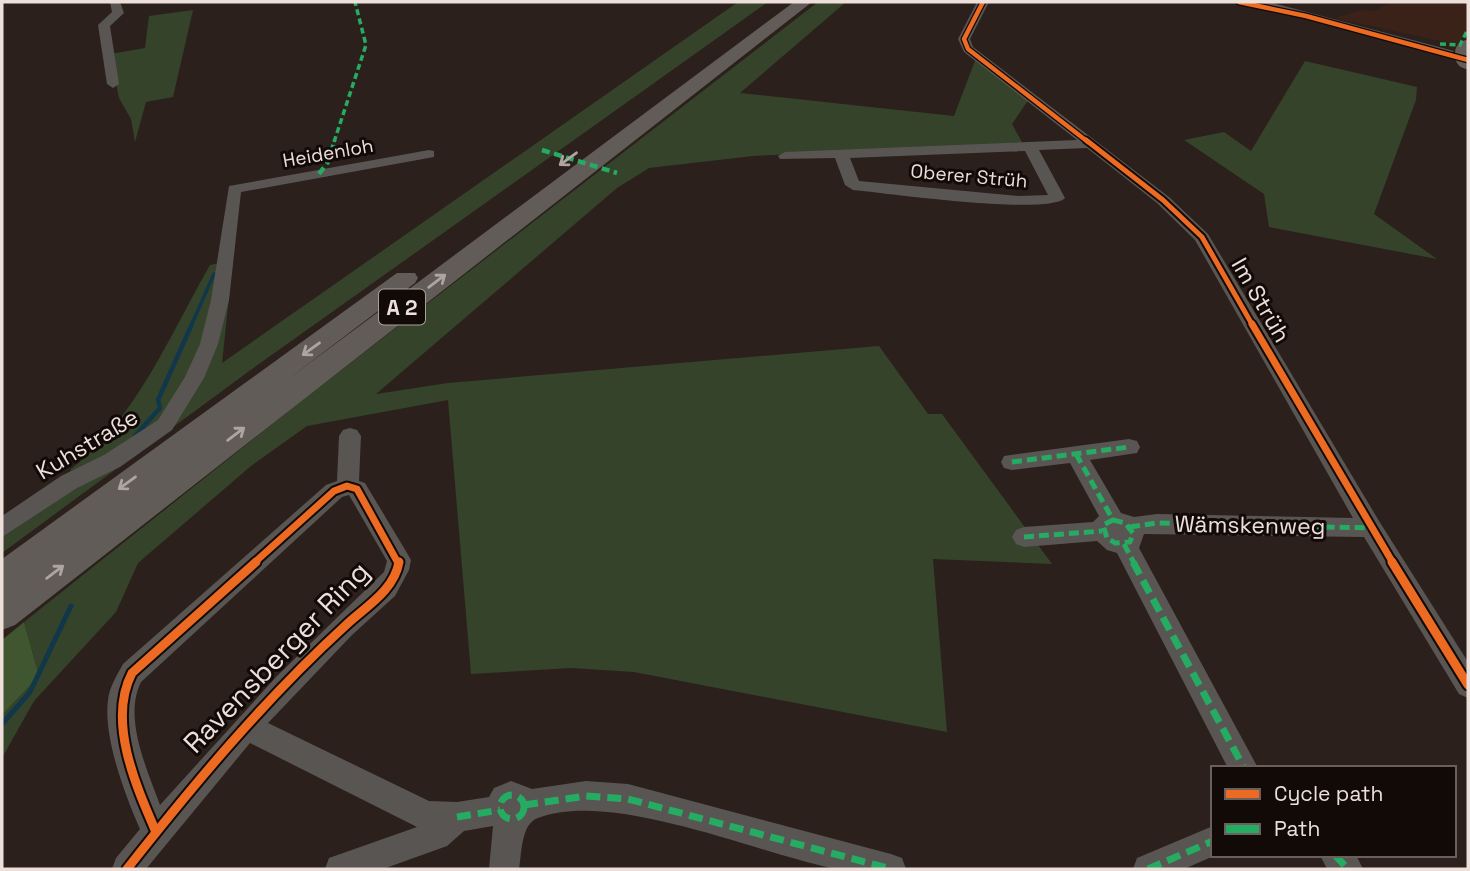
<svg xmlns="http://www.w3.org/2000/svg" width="1470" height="871" font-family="'Space Grotesk',sans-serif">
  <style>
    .built { fill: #3a2219 }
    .green { fill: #35432b }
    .forest { fill: #3f5630 }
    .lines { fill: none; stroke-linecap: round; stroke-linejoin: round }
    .stream-far2 { stroke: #11374a; stroke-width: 3.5 }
    .stream-far1 { stroke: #11374a; stroke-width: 4.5 }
    .stream { stroke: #11374a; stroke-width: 5 }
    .minor { fill: #595552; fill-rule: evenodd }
    .major { stroke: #645e5b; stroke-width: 26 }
    .highway { fill: #625c58; fill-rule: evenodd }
    .quiet-far3 { stroke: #26ab63; stroke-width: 3.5; stroke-dasharray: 6 3.5; stroke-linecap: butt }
    .quiet-far2 { stroke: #26ab63; stroke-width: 4.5; stroke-dasharray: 8 4.5; stroke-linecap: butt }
    .quiet-far1 { stroke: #26ab63; stroke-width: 5; stroke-dasharray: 10 5; stroke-linecap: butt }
    .quiet { stroke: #26ab63; stroke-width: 7; stroke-dasharray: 14 7; stroke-linecap: butt }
    .cycleway-far3-casing { stroke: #120a07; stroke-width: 7 }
    .cycleway-far2-casing { stroke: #120a07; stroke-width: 9 }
    .cycleway-far1-casing { stroke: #120a07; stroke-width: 11 }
    .cycleway-casing { stroke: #120a07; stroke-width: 13 }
    .cycleway-far3 { stroke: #ed6a23; stroke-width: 4.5 }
    .cycleway-far2 { stroke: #ed6a23; stroke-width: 5 }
    .cycleway-far1 { stroke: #ed6a23; stroke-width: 7 }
    .cycleway { stroke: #ed6a23; stroke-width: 9 }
    .oneway { stroke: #aea4a0 }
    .labels { text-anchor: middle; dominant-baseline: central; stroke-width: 6; stroke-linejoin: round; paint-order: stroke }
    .far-street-label { font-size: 19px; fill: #eddfda; stroke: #120a07 }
    .shield { fill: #120a07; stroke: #ab9f9b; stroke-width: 2 }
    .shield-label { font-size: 21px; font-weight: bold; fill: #eddfda }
    .street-label { font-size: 23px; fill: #eddfda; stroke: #120a07 }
    .near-street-label { font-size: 28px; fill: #eddfda; stroke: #120a07 }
  </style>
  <rect width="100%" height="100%" fill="#2b201c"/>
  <!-- built -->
  <polygon class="built" points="1391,2 1468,2 1468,25 1459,45 1334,18 1362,10 1374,11"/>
  <!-- green -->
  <g class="green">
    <path d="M738,2H768L252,369L2,553V532L68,485L71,469C134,422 171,333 210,265L233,260L222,363Z"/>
    <polygon points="818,2 846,2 740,93 954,116 976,58 1029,99 1012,124 1023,144 753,156 649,168 617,188 376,394 448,383 879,346 928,414 942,414 1052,564 933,559 947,732 634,672 571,668 471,674 448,400 307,426 251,466 138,563 116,612 34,701 2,758 2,715 39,676 24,622 300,402"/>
    <polygon points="193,10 173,97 146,102 135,142 131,119 119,98 110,54 145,48 149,16"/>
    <polygon points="1305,61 1417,87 1416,100 1374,214 1437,259 1269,227 1264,194 1184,140 1224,132 1251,151"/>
  </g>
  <!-- forest -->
  <polygon class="forest" points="24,622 39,676 2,715 2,640"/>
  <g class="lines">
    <!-- stream-far2 -->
    <polyline class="stream-far2" points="191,326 214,274"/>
    <!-- stream-far1 -->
    <polyline class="stream-far1" points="135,436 160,408 158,400 192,324"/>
    <!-- stream -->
    <polyline class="stream" points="2,724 30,692 71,606"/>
    <!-- minor -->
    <g class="minor">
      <polygon points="110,2 120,2 124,13 110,26 119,84 113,88 107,84 98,25 112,12"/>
      <path d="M977,2H989L970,39L973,47L1169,197L1208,234L1379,521L1468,662V698L1459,694L1364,537L1144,534L1139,548L1258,768H1228L1117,553L1107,550L1097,541L1024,547L1016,544L1012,537L1016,530L1024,527L1093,522L1099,516L1070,463L1012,470L1004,468L1001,462L1004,456L1129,439L1137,441L1140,447L1137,453L1090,460L1121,513L1134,517L1157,514L1353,518L1195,240L1157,203L1087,148L1039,150L1065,198C1048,216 886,193 853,190L845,185L835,158L780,159L778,156L785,152L1077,140L964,52L958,39ZM1025,151L1048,195L1019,196L859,181L850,158Z"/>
      <polygon points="1251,2 1269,2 1454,51 1448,55"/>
      <polygon points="429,150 434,151 434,157 241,192 229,300 218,344 204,378 172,430 120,467 77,488 2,537 2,516 61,476 104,455 158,420 185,377 200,344 211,300 229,186"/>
      <path d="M350,428L357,430L361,436L359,481L365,483L407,553L411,560L409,570L395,596L352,635L268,723L429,801L457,802L489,797L494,788L511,781L532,789L586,781L628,784L891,854L902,858L906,869C883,869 854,871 831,868C755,852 611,790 538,818C521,824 522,852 519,869H489L493,826L464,831L447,846L383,869H325L329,858L417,827L250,743L146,869H112L116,858L140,829C125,795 103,737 108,700C109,688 117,675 123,664L326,485L337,481L339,436L343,430ZM349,495L387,561L384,572L277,676L160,805C147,769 123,718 141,682L342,497Z"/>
      <polygon points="1213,826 1213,855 1216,855 1184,869 1133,869 1137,858"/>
      <polygon points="1320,855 1356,855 1363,869 1327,869"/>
    </g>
    <!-- major -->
    <polyline class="major" points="1468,53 1468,56"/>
    <!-- highway -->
    <polygon class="highway" points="794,2 812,2 15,625 2,630 2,559 397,273 415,273 418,278 415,283 287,380"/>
    <!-- quiet-far3 -->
    <g class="quiet-far3">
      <polyline points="1440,44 1460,45 1468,29"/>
      <polyline points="334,142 366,45 355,2"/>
    </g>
    <!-- quiet-far2 -->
    <g class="quiet-far2">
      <polyline points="542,150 617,173"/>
      <polyline points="319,174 328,162 335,140"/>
    </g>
    <!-- quiet-far1 -->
    <g class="quiet-far1">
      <polyline points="1076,454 1113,520"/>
      <polyline points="1012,462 1129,447"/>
      <polygon points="1113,520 1125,523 1133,533 1130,542 1115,543 1107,538 1103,525"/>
      <polyline points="1130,527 1157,523 1371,528"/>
      <polyline points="1024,537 1102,531"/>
      <polyline points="1124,544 1134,563"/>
    </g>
    <!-- quiet -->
    <g class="quiet">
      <polyline points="1133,562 1244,768"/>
      <circle cx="512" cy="807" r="12"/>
      <polyline points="524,805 586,796 628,799 891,869"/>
      <polyline points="457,817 500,810"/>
      <polyline points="1335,855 1348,869"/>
      <polyline points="1148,869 1213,841"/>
    </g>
    <!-- cycleway-far3 casing -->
    <g class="cycleway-far3-casing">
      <g id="cycleway-far3">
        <polyline points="983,2 964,39 968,49 1088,142"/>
        <polyline points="1239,2 1306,16 1468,60"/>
      </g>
    </g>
    <!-- cycleway-far2 casing -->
    <g class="cycleway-far2-casing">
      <polyline id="cycleway-far2" points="1086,140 1163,200 1202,237 1253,326"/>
    </g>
    <!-- cycleway-far1 casing -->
    <g class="cycleway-far1-casing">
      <g id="cycleway-far1">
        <polyline points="1252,324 1393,563"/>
        <polyline points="254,563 334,491 347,486 357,489 398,563"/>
      </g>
    </g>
    <!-- cycleway casing -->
    <g class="cycleway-casing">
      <g id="cycleway">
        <polyline points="1392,562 1468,685"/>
        <path d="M156,832C136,786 107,721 132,673L256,562"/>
        <path d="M127,869C194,784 265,699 345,626C365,607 394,591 399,562"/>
      </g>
    </g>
    <!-- cycleway-far3 -->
    <use href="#cycleway-far3" class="cycleway-far3"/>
    <!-- cycleway-far2 -->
    <use href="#cycleway-far2" class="cycleway-far2"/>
    <!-- cycleway-far1 -->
    <use href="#cycleway-far1" class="cycleway-far1"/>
    <!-- cycleway -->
    <use href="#cycleway" class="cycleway"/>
  </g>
  <!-- one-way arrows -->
  <defs><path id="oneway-shaft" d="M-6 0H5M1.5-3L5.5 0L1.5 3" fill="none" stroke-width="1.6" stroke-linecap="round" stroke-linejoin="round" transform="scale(1.75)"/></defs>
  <g class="oneway">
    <use href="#oneway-shaft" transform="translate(568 159) rotate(144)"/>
    <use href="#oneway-shaft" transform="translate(437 281) rotate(-37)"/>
    <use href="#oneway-shaft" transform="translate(311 349) rotate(144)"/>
    <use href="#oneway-shaft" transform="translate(236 434) rotate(-37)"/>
    <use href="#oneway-shaft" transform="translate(127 483) rotate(144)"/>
    <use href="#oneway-shaft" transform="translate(55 572) rotate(-37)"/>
  </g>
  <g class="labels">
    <!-- far-street labels -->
    <g class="far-street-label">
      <text transform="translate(328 153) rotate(-10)">Heidenloh</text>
      <text transform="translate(969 176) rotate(5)">Oberer Strüh</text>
    </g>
    <!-- shield labels -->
    <rect class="shield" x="379" y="289.5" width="46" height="35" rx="5"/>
    <g class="shield-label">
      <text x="402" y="307">A 2</text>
    </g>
    <!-- street labels -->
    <g class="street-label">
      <text transform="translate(1261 300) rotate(60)">Im Strüh</text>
      <text transform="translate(87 444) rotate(-31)">Kuhstraße</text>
      <text transform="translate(1250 525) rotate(1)">Wämskenweg</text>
    </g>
    <!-- near-street labels -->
    <g class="near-street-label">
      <text transform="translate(276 657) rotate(-46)">Ravensberger Ring</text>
    </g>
  </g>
  <!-- border -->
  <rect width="1470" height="871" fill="none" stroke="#eddfda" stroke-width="7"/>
  <!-- legend -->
  <rect x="1211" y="766" width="245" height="91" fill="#120a07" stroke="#6a5f5b" stroke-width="2"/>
  <rect x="1225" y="789" width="35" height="10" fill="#ed6a23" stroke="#6a5f5b" stroke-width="2"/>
  <text x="1274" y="801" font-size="21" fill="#eddfda">Cycle path</text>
  <rect x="1225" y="824" width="35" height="10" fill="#26ab63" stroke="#6a5f5b" stroke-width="2"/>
  <text x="1274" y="836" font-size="21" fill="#eddfda">Path</text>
</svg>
